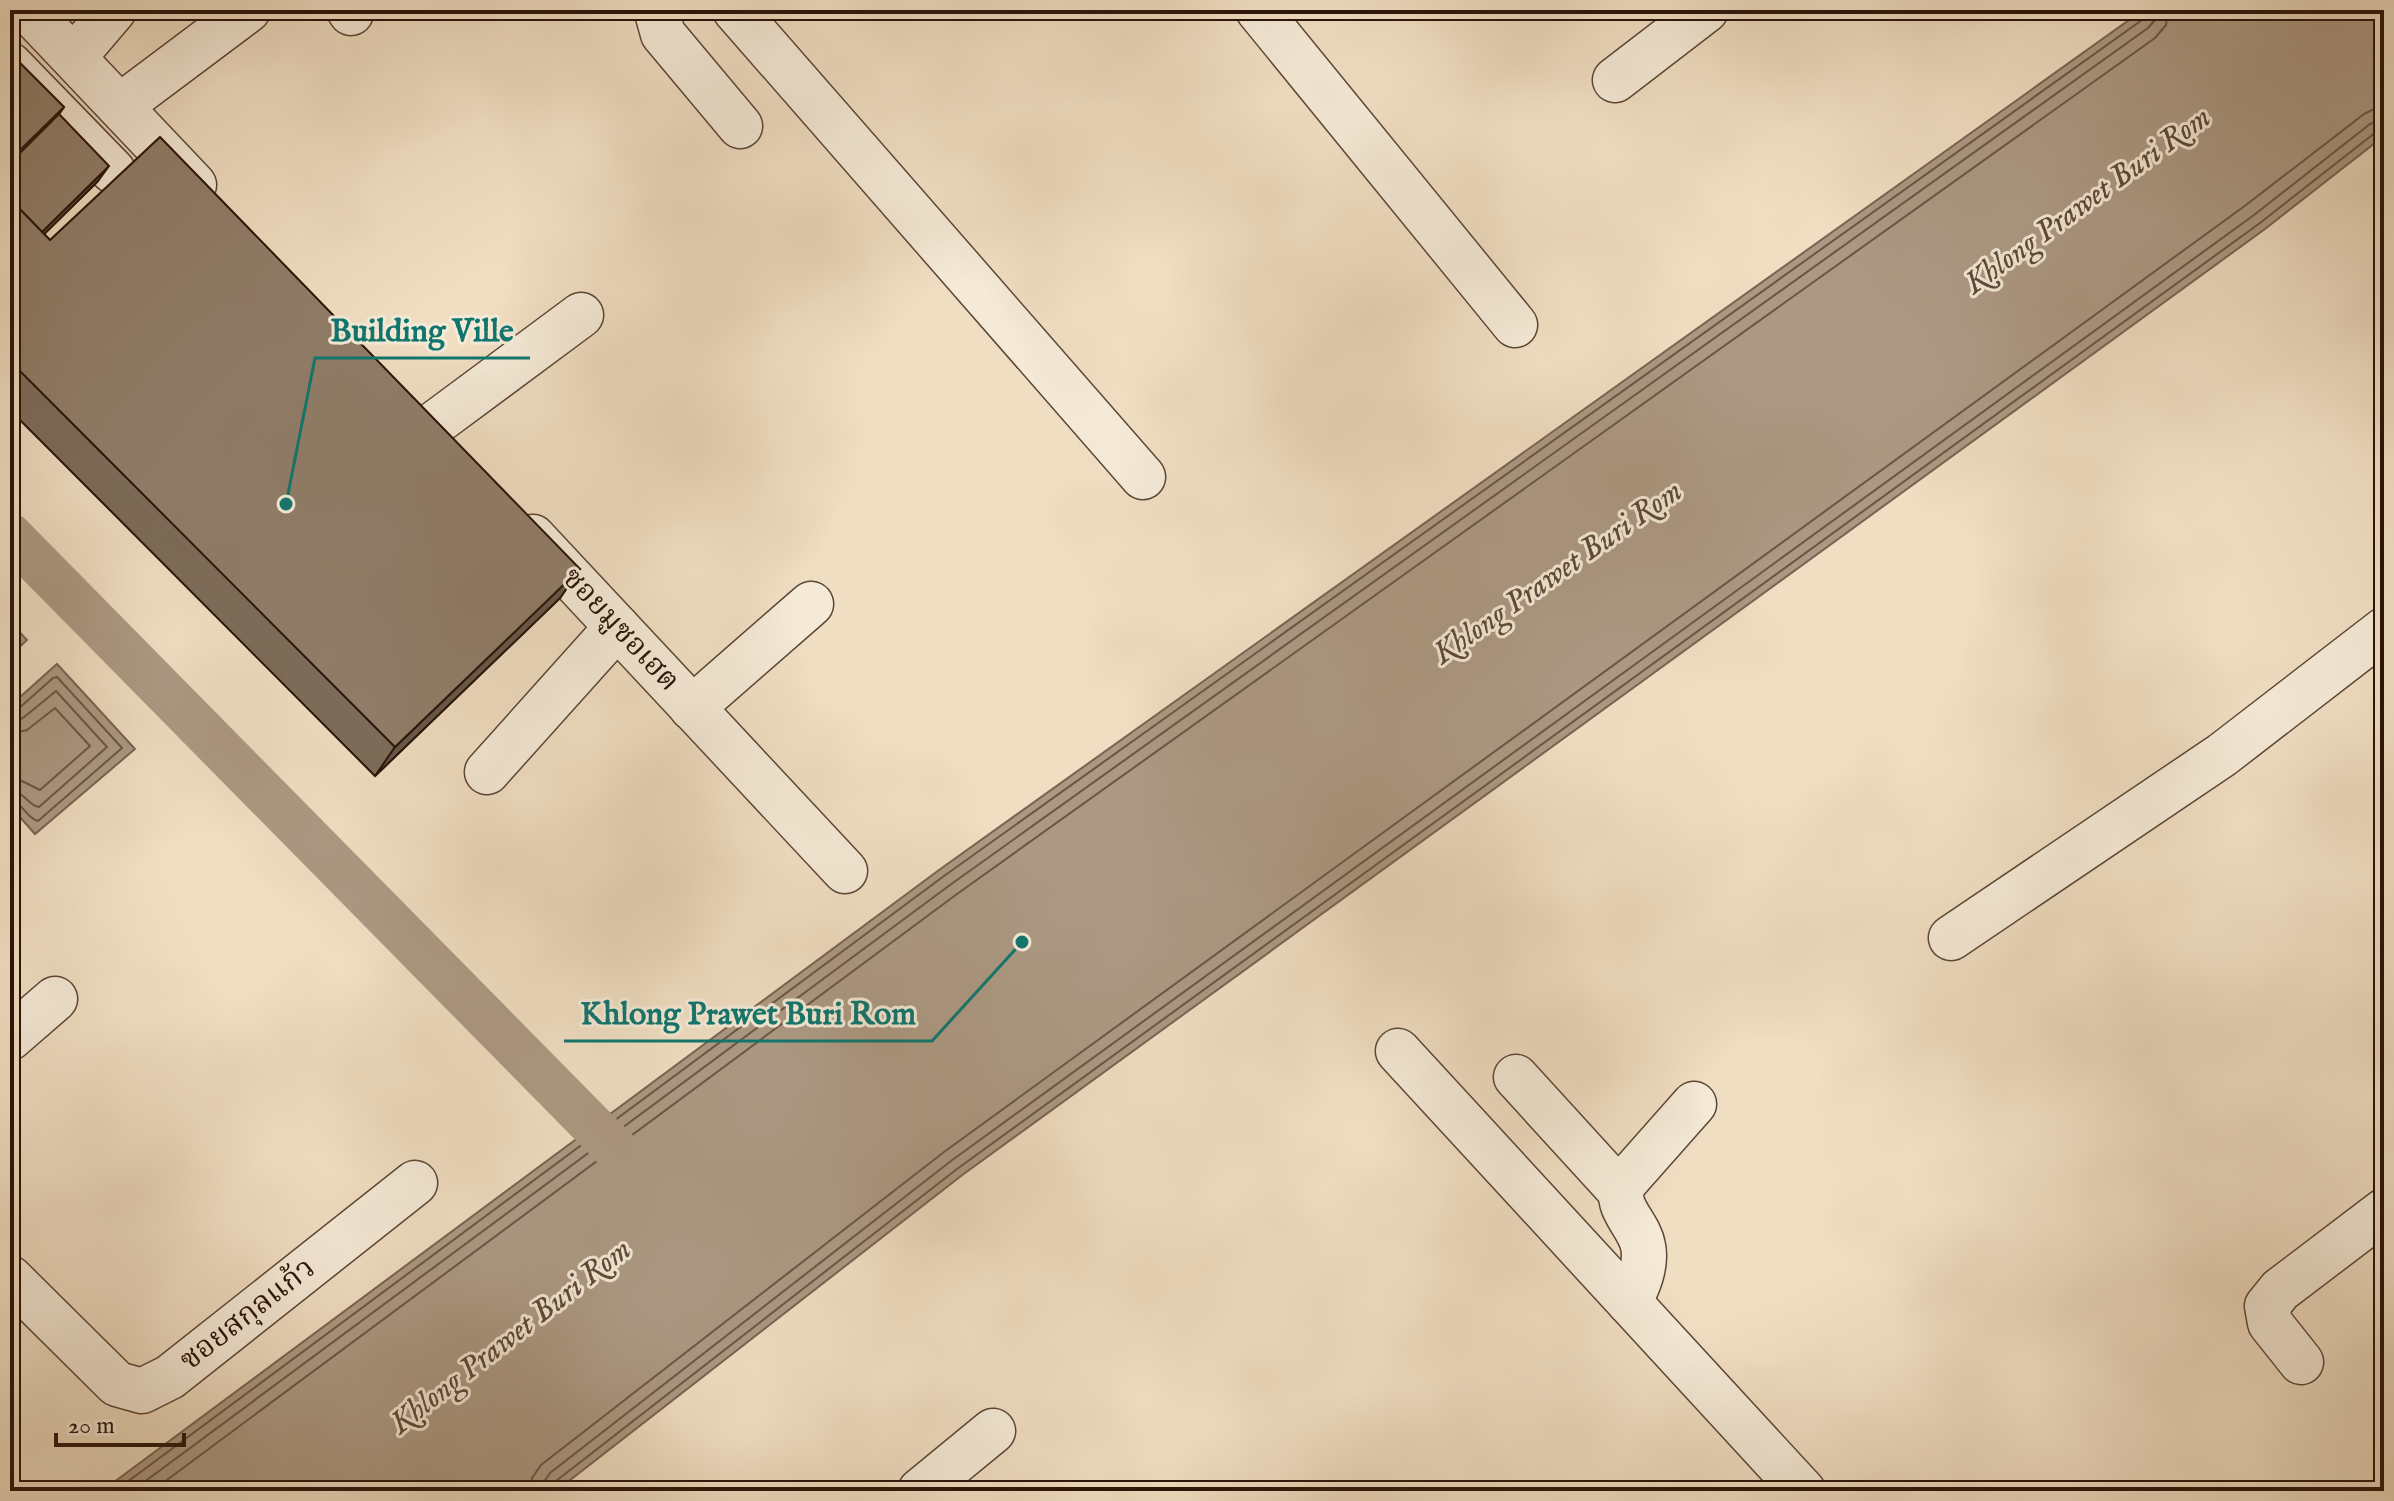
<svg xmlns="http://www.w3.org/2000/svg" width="2394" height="1501" font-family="'IM FELL English','Noto Serif Thai',serif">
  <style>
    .water { fill: #ac9983; stroke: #786352; stroke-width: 2 }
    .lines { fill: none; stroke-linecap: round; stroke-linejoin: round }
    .shore { stroke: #6a5646; stroke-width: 2 }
    .canal { stroke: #ac9983; stroke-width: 44 }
    .minor-casing { stroke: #5b4637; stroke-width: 47 }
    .minor { stroke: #f5ead7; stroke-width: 44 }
    .wall { fill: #7c6c5a; stroke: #291309; stroke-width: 2 }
    .shaded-wall { fill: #65584a; stroke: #291309; stroke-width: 2 }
    .building { fill: #907d69; stroke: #291309; stroke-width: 2 }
    .labels { text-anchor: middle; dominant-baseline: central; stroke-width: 6; stroke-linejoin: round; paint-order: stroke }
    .street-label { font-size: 30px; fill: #291309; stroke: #f5ead7 }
    .water-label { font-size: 32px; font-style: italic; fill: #5d493a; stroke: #f5ead7 }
    .leader { fill: none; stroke: #0f766e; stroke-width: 3 }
    .callout-dot { fill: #0f766e; stroke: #f5ead7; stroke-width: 3 }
    .callout-label { font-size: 32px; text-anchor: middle; font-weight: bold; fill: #0f766e; stroke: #f5ead7; stroke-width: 6; stroke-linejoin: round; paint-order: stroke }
  </style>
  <rect width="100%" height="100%" fill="#f0dec2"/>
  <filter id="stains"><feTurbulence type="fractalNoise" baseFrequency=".0025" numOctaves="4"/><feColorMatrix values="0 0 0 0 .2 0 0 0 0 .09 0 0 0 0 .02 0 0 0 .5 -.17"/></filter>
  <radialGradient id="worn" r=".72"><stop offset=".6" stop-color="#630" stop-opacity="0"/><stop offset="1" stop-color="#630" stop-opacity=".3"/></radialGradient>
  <!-- water -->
  <g class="water">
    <polygon points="2143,10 2384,10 2384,136 2265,229 961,1176 556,1491 102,1491 939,870"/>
    <polygon points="10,622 27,640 10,656"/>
    <polygon points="57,664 135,749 35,834 10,806 10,706"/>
  </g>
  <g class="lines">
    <!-- shore -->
    <g class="shore">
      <path d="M10,712L17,710L53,678L57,677L122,748L38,821C26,818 23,802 10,801"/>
      <path d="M10,722L23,718L56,691L107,747L39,807C27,805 26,792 10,791"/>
      <polyline points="10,734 27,730 55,708 90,746 40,790 22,781 10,779"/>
      <polyline points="115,1491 944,876 2142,20 2146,10"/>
      <polyline points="132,1491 950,885 2148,28 2155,20 2156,10"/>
      <polyline points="152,1491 957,894 2155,38 2166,25 2168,10"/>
      <polyline points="530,1491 532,1478 541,1465 944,1152 2246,205 2364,114 2372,110 2384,108"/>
      <polyline points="542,1491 544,1482 550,1473 951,1161 2254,215 2370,124 2384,120"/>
      <polyline points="553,1491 556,1481 957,1169 2260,223 2376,132 2384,130"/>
    </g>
    <!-- canal -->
    <polyline class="canal" points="10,535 635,1169"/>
    <!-- minor casing -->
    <g class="minor-casing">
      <g id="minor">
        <polyline points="28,10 194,185"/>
        <polyline points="349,10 351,13"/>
        <polyline points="658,10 658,16 663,34 740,126"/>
        <polyline points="735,10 1143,477"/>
        <polyline points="1258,10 1515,325"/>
        <polyline points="74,57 114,10"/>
        <polyline points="10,65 113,171"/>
        <polyline points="1615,80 1706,10"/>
        <polyline points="120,106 248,10"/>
        <polyline points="430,427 581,315"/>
        <polyline points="533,537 845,871"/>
        <polyline points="692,708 811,604"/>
        <polyline points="487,772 617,627"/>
        <polyline points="1951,938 2222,755 2384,630"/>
        <polyline points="10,1038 55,999"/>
        <polyline points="1398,1051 1803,1491"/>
        <polyline points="1516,1077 1620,1191"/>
        <polyline points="10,1278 117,1384 142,1391 170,1377 415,1183"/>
        <path d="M1629,1302C1638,1287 1647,1265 1643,1246C1639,1223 1611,1206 1625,1182L1694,1104"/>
        <polyline points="2301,1362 2270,1323 2267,1306 2280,1290 2384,1211"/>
        <polyline points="920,1491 993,1431"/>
      </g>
    </g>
    <!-- minor -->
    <use href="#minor" class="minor"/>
  </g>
  <!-- wall -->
  <polygon class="wall" points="10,53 64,107 59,114 98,181 44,234 50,240 580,569 560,598 375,776 10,410"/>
  <!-- shaded-wall -->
  <g class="shaded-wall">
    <polygon points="64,107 48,130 10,167 10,160"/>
    <polygon points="109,166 98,181 19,259 30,244"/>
    <polygon points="580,569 560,598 375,776 395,747"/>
  </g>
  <!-- building -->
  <g class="building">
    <polygon points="10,53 64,107 10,160"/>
    <polygon points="59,114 109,166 42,232 10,199 10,163"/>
    <polygon points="160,137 580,569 395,747 10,361 10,199 50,240"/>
  </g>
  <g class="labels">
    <!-- street labels -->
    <g class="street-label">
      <text transform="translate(620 630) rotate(47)">ซอยมูซอเฮต</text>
      <text transform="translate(248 1315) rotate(-38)">ซอยสกุลแก้ว</text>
    </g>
    <!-- water labels -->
    <g class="water-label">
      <text transform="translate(2088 201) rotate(-36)">Khlong Prawet Buri Rom</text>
      <text transform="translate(1558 573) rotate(-35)">Khlong Prawet Buri Rom</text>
      <text transform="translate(511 1337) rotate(-38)">Khlong Prawet Buri Rom</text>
    </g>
  </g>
  <!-- callouts -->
  <path class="leader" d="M286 504L315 358H530M1022 942L932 1041H564"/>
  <g class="callout-dot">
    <circle cx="286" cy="504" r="8"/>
    <circle cx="1022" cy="942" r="8"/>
  </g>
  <g class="callout-label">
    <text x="422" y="341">Building Ville</text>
    <text x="748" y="1024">Khlong Prawet Buri Rom</text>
  </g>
  <!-- margin -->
  <rect width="2394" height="1501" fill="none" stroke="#f0dec2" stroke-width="40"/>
  <rect x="12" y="12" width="2370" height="1477" fill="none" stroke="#291309" stroke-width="4"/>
  <rect x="20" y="20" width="2354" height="1461" fill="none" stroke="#291309" stroke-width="2"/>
  <!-- scale -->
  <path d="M56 1433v12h128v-12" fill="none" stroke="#291309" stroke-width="4"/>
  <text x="68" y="1433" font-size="24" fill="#291309" stroke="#f5ead7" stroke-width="6" paint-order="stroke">20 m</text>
  <rect width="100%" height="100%" filter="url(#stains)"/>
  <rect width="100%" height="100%" fill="url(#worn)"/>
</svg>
